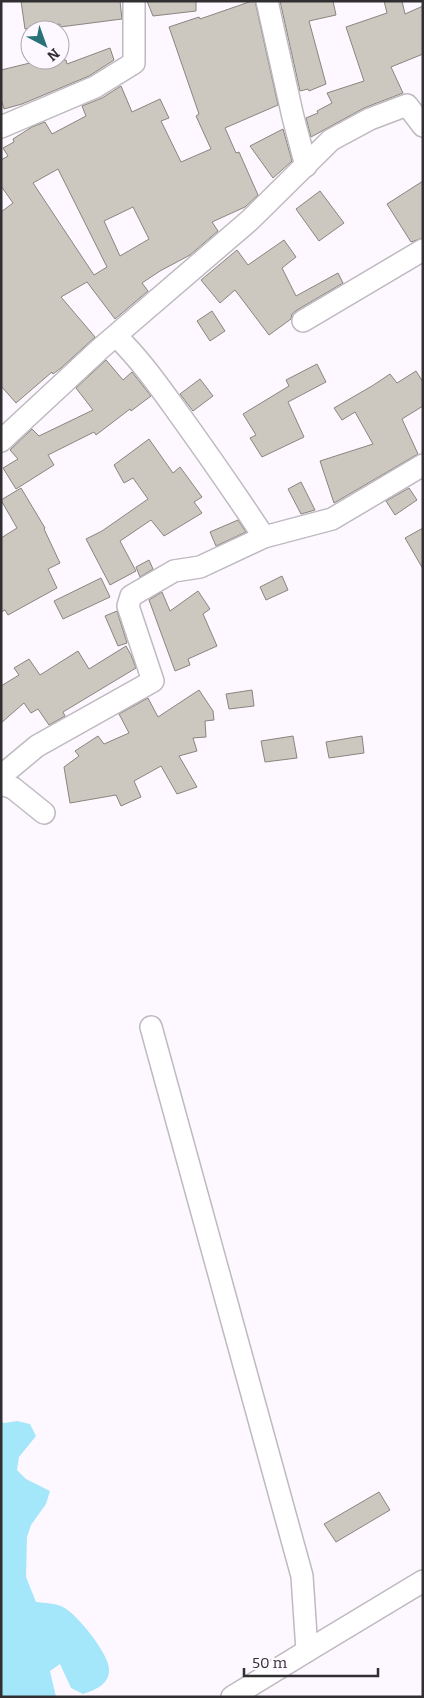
<svg xmlns="http://www.w3.org/2000/svg" width="424" height="1698" font-family="Bitter,serif">
  <style>
    .water { fill: #a5e7fa }
    .building { fill: #ccc7bf; stroke: #8a857e; fill-rule: evenodd }
    .lines { fill: none; stroke-linecap: round; stroke-linejoin: round }
    .minor-casing { stroke: #bfb9c0; stroke-width: 24 }
    .minor { stroke: #fff; stroke-width: 21 }
  </style>
  <rect width="100%" height="100%" fill="#fdf7ff"/>
  <!-- water -->
  <path class="water" d="M1,1421L4,1423L17,1421L30,1424L36,1436L19,1457L17,1470L26,1479L50,1491L46,1504L31,1525L27,1537L26,1577L36,1602C44,1603 56,1603 63,1607C77,1614 109,1654 109,1669C110,1684 95,1690 83,1694L71,1688L60,1664L50,1671L56,1697H1Z"/>
  <!-- building -->
  <g class="building">
    <polygon points="21,1 120,1 122,19 60,27 60,24 25,29"/>
    <polygon points="147,1 196,1 196,11 153,16"/>
    <path d="M252,1H255L278,105L225,128L236,153L239,152L258,195L245,207L212,222L218,231L190,255L160,271L142,283L148,291L115,319L87,282L61,297L95,337L61,368L53,374L52,372L16,403L1,386V212L13,203L1,186V160L8,156L3,148L14,142L13,139L32,127L45,122L52,134L86,116L82,106L102,98L121,86L132,112L160,99L169,118L161,121L181,162L211,149L196,116L199,114L169,27L199,17L200,19ZM58,169L107,267L94,275L33,183ZM133,207L149,239L120,256L104,221Z"/>
    <polygon points="280,1 333,1 336,15 309,21 326,84 309,91 308,89 300,91"/>
    <polygon points="384,1 402,1 405,14 423,6 423,54 391,67 403,93 364,108 311,137 306,118 318,113 317,111 332,103 327,93 364,81 346,27 387,13"/>
    <polygon points="110,48 114,60 89,76 22,104 4,109 1,99 1,70 30,63 29,60 66,60 67,64"/>
    <polygon points="283,129 292,161 273,178 250,146"/>
    <polygon points="423,181 423,238 411,242 387,204"/>
    <polygon points="320,191 344,223 319,241 296,209"/>
    <polygon points="284,240 296,257 282,268 296,296 338,273 343,283 297,310 292,314 291,319 269,335 235,290 220,303 201,280 237,250 248,265"/>
    <polygon points="212,311 225,331 210,341 197,321"/>
    <polygon points="106,360 123,380 132,372 151,396 131,411 130,409 96,435 94,432 48,455 54,465 16,489 3,468 18,459 10,450 32,429 39,436 93,410 76,388"/>
    <polygon points="317,364 326,382 288,402 304,437 262,457 250,438 256,435 243,414 289,386 286,380"/>
    <polygon points="416,371 423,382 423,406 402,419 418,454 334,503 320,461 373,444 355,412 342,420 334,408 372,386 390,374 397,383"/>
    <polygon points="200,379 213,396 193,411 180,394"/>
    <polygon points="149,439 173,473 180,467 202,497 194,502 202,513 164,536 151,520 120,541 136,571 110,585 86,539 102,531 148,499 133,478 124,483 114,465"/>
    <polygon points="301,482 315,510 301,514 288,489"/>
    <polygon points="21,488 45,528 44,529 60,563 48,569 57,588 8,615 5,610 1,612 1,538 17,528 1,500"/>
    <polygon points="409,488 417,500 395,515 386,501"/>
    <polygon points="238,520 246,532 216,546 210,532"/>
    <polygon points="423,528 423,569 405,538"/>
    <polygon points="149,560 153,569 140,577 136,567"/>
    <polygon points="282,576 288,590 266,600 260,587"/>
    <polygon points="101,578 110,597 63,619 54,601"/>
    <polygon points="198,591 210,609 203,614 217,646 188,659 190,665 175,671 149,600 162,592 170,611"/>
    <polygon points="117,611 127,643 118,646 105,616"/>
    <polygon points="126,646 131,655 136,668 63,712 65,716 49,725 38,709 31,713 24,703 1,723 1,686 19,675 14,668 29,659 40,675 78,651 89,669"/>
    <polygon points="199,690 213,711 214,720 205,721 206,737 193,738 197,751 179,756 197,787 177,794 161,766 134,781 141,797 121,806 116,795 70,803 64,767 79,756 75,751 98,736 104,744 129,733 119,714 148,698 158,717"/>
    <polygon points="252,690 254,706 229,709 226,694"/>
    <polygon points="293,736 297,758 265,762 261,741"/>
    <polygon points="362,736 364,753 329,758 326,742"/>
    <polygon points="379,1492 390,1510 336,1542 324,1524"/>
  </g>
  <g class="lines">
    <!-- minor casing -->
    <g class="minor-casing">
      <g id="minor">
        <polyline points="267,1 293,117 306,166"/>
        <polyline points="1,127 95,87 134,63 134,1"/>
        <polyline points="303,321 423,250"/>
        <path d="M116,336C138,357 156,382 174,407C205,450 235,493 264,537"/>
        <polyline points="1,441 101,348 250,220 331,140 370,119 407,105 423,126"/>
        <polyline points="1,776 37,746 153,681 128,606 131,596 174,571 200,567 264,537 332,519 423,465"/>
        <polyline points="1,784 13,788 44,813"/>
        <polyline points="151,1027 302,1576 307,1651 232,1697"/>
        <polyline points="307,1651 423,1581"/>
      </g>
    </g>
    <!-- minor -->
    <use href="#minor" class="minor"/>
  </g>
  <!-- border -->
  <rect width="424" height="1698" fill="none" stroke="#312f32" stroke-width="5"/>
  <!-- north arrow -->
  <g transform="translate(45 45) rotate(139)"><circle r="24" fill="#fdf7ff" stroke="#aba7ad"/>
  <path d="M0-4L9 19L0 12L-9 19Z" fill="#297378"/>
  <text y="-8" font-size="14" font-weight="bold" text-anchor="middle" fill="#312f32">N</text>
  </g>
  <!-- scale -->
  <path d="M244 1668v8h134v-8" fill="none" stroke="#312f32" stroke-width="2.5"/>
  <text x="252" y="1668" font-size="15" fill="#312f32" stroke="#fdf7ff" stroke-width="4" paint-order="stroke">50 m</text>
</svg>
